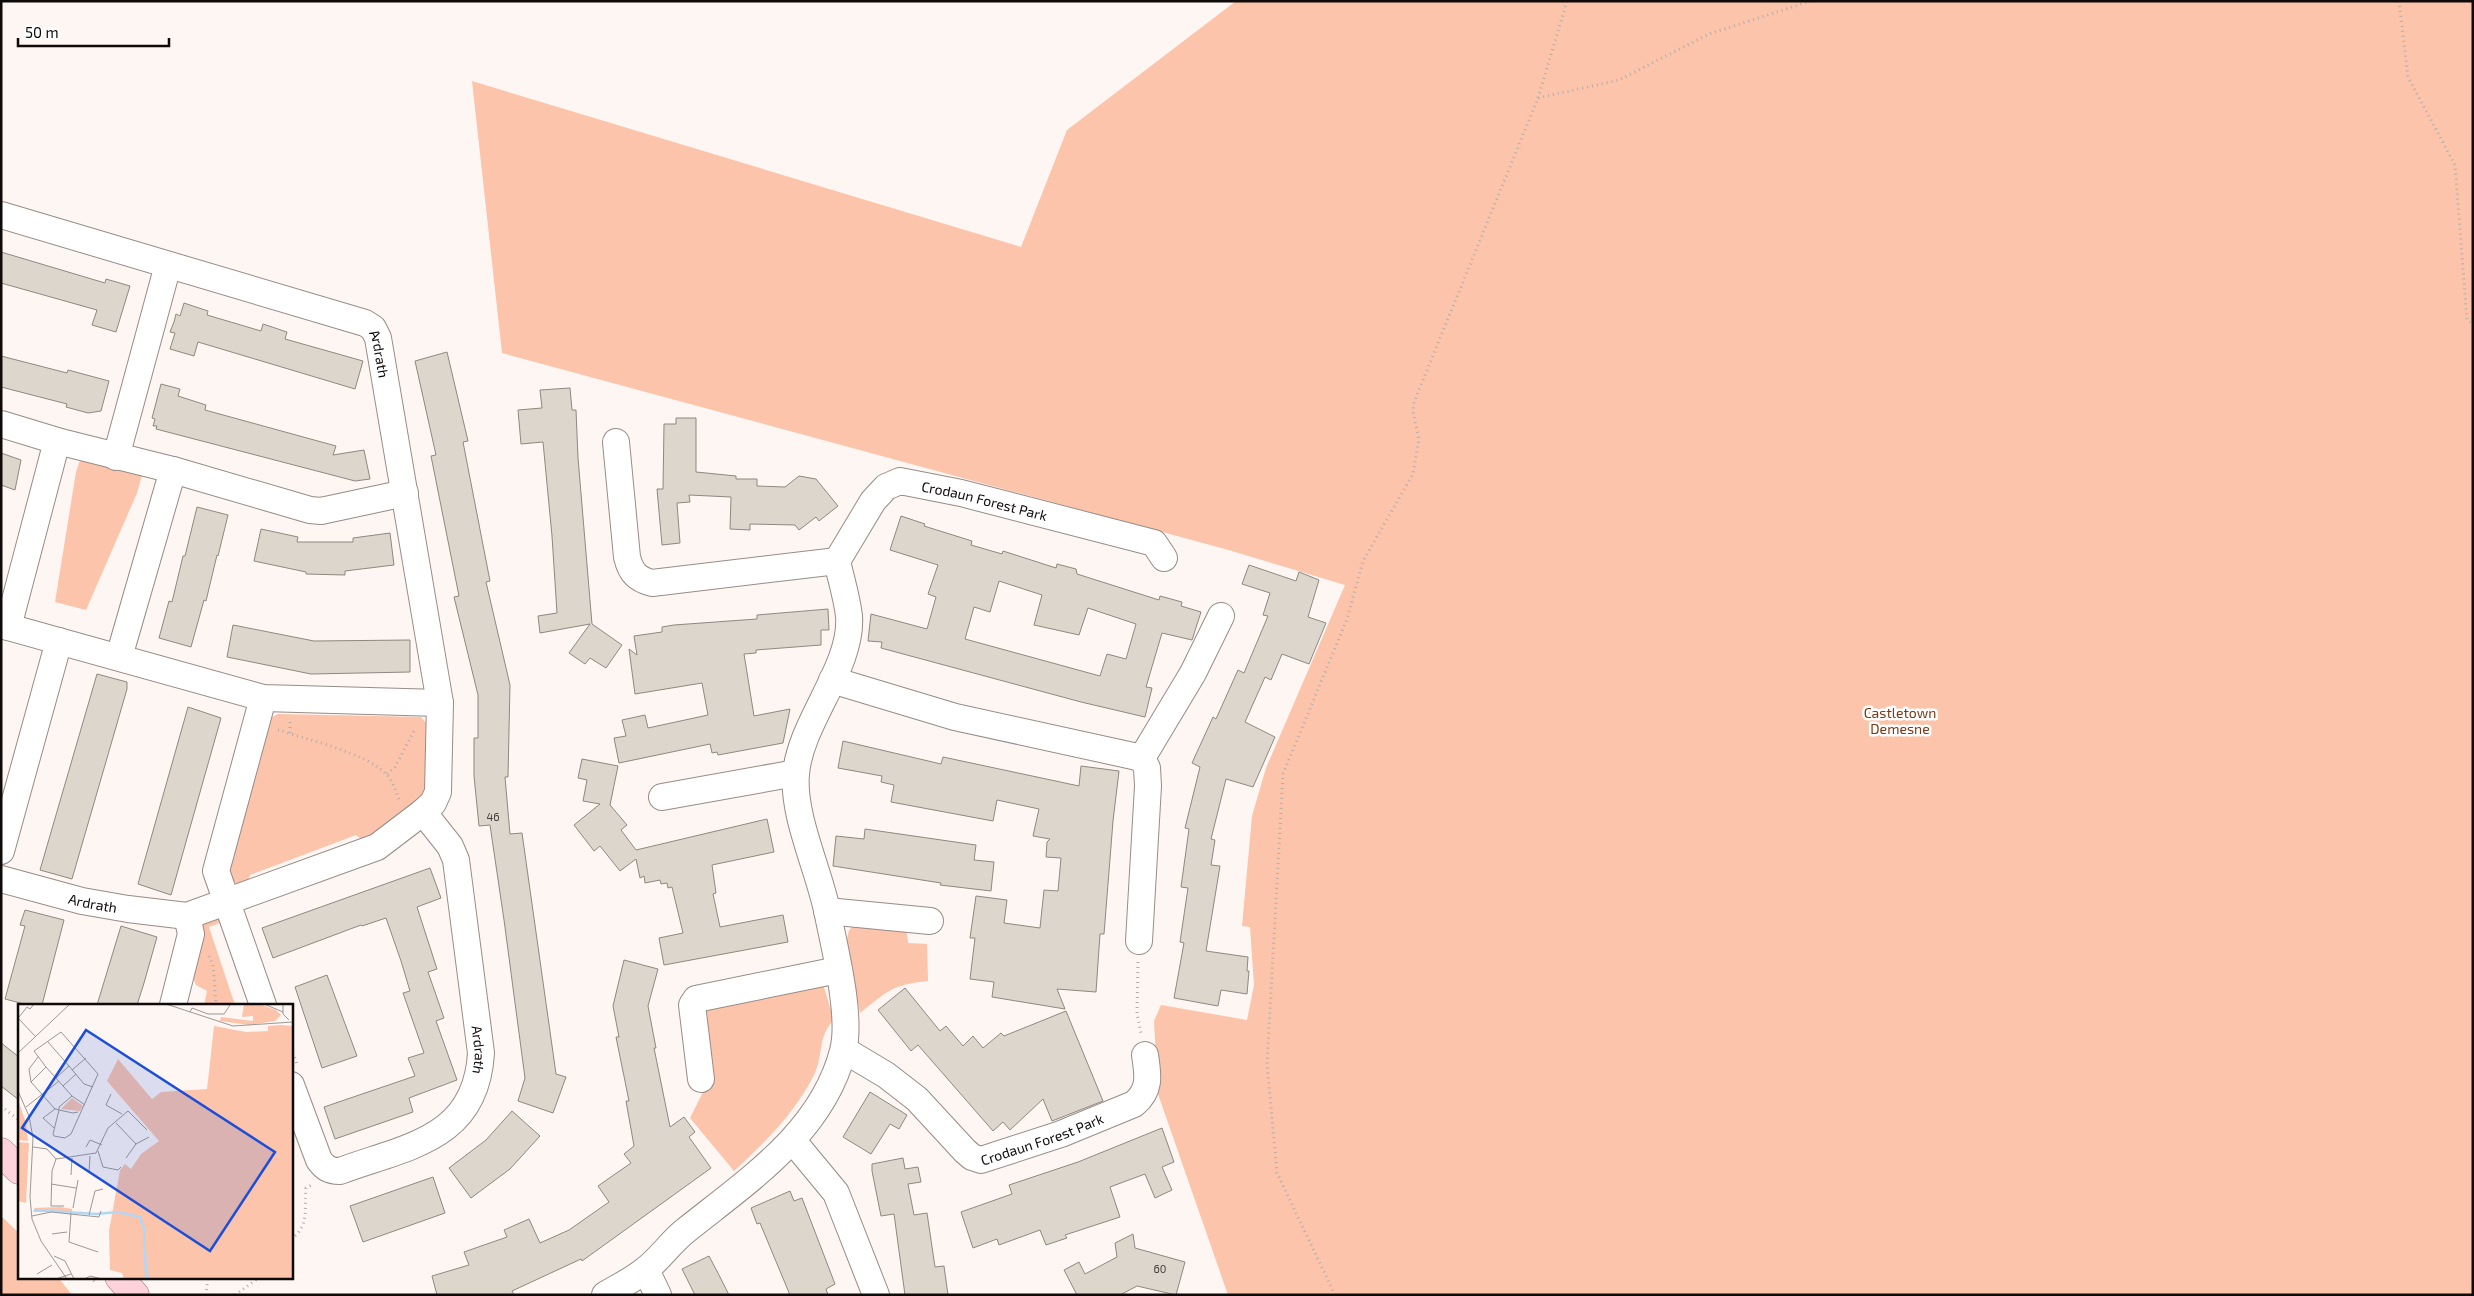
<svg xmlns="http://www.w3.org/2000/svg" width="2474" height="1296" font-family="'Exo 2',sans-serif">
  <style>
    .green { fill: #fcc4ab }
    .building { fill: #ddd6cc; stroke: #8f887f; fill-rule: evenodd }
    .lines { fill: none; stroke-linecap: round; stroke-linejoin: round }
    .minor-casing { stroke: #978c87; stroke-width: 28 }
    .major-casing { stroke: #a87881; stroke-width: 29 }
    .path { stroke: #b3adaa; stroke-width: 3; stroke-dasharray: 1 4; stroke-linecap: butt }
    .minor { stroke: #fff; stroke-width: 26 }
    .major { stroke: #fdd2da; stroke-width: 28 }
    .labels { text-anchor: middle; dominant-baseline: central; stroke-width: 5; stroke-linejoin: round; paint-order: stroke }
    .number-label { font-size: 11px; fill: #423d3a }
    .street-label { font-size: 14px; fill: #0e0a09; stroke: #fff }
    .park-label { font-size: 14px; fill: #7a3815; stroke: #fff }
    .inset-river { fill: none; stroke: #b1d7f6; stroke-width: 2.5 }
    .inset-road { fill: none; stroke: #9d9895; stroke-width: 1 }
    .view { fill: #1d4ed8; fill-opacity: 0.15; stroke: #1d4ed8; stroke-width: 2.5 }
    .inset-edge { fill: none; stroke: #0e0a09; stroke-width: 2.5 }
  </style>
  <rect width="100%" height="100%" fill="#fdf6f2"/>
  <!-- green -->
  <g class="green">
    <polygon points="1236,1 2473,1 2473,1295 1228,1295 1158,1094 1154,1021 1161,1005 1247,1020 1254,985 1250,927 1242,926 1252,816 1266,768 1345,585 1225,549 502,353 472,81 1021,247 1067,130"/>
    <polygon points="83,451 144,468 137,493 86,610 55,602 76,472"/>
    <polygon points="278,714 421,717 427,724 427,794 364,841 356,835 250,875 247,884 240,886 231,879 227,873 270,718"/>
    <polygon points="217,917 222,922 209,927 235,1005 204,1005 207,991 196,985 192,975 197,923"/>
    <path d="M897,922L907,933L908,943L927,944L928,981C891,985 888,991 860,1013L846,944L849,930L855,924Z"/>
    <path d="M823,984L834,1020C817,1036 824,1057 813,1077C794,1114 764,1143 734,1171L690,1118L704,1090L703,1009Z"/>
    <polygon points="1,1216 19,1233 19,1277 58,1277 72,1295 1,1295"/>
  </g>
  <!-- building -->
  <g class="building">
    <polygon points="1,252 105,283 106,279 130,286 116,332 92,325 97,310 1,283"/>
    <polygon points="184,303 208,311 207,315 261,331 263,324 287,332 285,339 363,361 355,389 198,342 194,356 170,349 175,333 170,332 174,322 176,314 180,316"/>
    <polygon points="447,352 468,441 463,442 490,581 486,582 510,685 508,777 505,777 510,834 522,833 556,1074 566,1077 553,1113 518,1101 525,1078 504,920 490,825 479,826 474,776 474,738 478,738 478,695 454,597 459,596 431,456 436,455 415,361"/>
    <polygon points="1,356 67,373 68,370 109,381 101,411 88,413 66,407 67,404 1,387"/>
    <polygon points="161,384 180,389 178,396 206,405 205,410 336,446 333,455 364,450 370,479 355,481 156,429 157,426 153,426 155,419 152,418"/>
    <polygon points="570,388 572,410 576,410 578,458 592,624 622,645 606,668 590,658 585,664 569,653 590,624 540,633 538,616 557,613 552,536 543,442 521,444 518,410 542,408 540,390"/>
    <polygon points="676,418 696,418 696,472 736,476 736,479 757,479 757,486 785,487 799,476 816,479 838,506 819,521 816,517 799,530 795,525 750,524 750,530 730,529 731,497 689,495 690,502 677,503 680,543 662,545 657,489 663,489 664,424 676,424"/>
    <polygon points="1,453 21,460 15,490 1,485"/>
    <polygon points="197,507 228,515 218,556 217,555 206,601 204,600 191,647 159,638 169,601 172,602 183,556 185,556"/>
    <path d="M901,516L925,524L924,526L972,541L971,545L1002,554L1003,551L1056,568L1057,564L1076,569L1077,574L1159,600L1160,596L1182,602L1181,606L1201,612L1192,640L1162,633L1146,687L1152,688L1145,717L1081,702L881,648L882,642L868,641L871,614L927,629L936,597L928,594L938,565L890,550ZM999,581L1042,595L1034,625L1079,635L1088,608L1136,624L1126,659L1107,654L1100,676L965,639L974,607L990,612Z"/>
    <polygon points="261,529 298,537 297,542 353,542 353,538 390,533 394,565 345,571 345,575 306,574 306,572 254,561"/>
    <polygon points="1249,565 1296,581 1299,572 1319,580 1308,617 1326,623 1309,664 1282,654 1271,680 1265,677 1245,722 1275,737 1253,787 1226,779 1211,839 1215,840 1211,865 1220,866 1206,951 1248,957 1247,971 1249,971 1247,994 1221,990 1218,1006 1174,998 1184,943 1180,942 1188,888 1181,887 1189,829 1185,828 1200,767 1192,763 1213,717 1216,719 1238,670 1244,673 1268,616 1263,615 1270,593 1242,584"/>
    <polygon points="828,609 829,630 821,630 821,645 756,650 756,653 744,654 754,716 790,709 783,743 718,755 717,752 712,753 710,744 619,763 614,738 626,736 622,720 645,715 648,728 708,715 702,683 635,694 629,649 637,655 634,636 662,632 662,627 674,625 757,619 757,615"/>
    <polygon points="233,625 314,641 410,640 410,672 311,674 227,657"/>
    <polygon points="97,674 127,682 127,689 72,879 40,870"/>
    <polygon points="188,707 221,718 171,895 138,884"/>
    <polygon points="843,741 941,764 943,757 1079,786 1081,766 1119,771 1113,821 1104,934 1100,934 1096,992 1057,989 1065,1009 992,997 994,982 970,979 975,938 970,938 976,896 1007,900 1004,923 1040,928 1044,890 1058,891 1061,858 1046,857 1047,842 1050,839 1033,836 1039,809 997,800 993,821 891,802 894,785 881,782 882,776 838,768"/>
    <polygon points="582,759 618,766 610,805 627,825 621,830 636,850 767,819 774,852 712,865 716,893 713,894 720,927 783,915 788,942 664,965 659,938 683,933 672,887 668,888 667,883 661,884 660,880 645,883 644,876 640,878 636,859 620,871 600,846 594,851 574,825 600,804 583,801 587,780 578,778"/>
    <polygon points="865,829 976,845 974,860 994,862 991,891 940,885 941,883 833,866 836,836 864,839"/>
    <polygon points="430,868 441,898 417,907 437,969 428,972 444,1018 436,1021 457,1080 409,1098 413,1112 335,1139 324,1107 415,1076 408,1058 424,1053 403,993 410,991 401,961 386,918 362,926 361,925 273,958 262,928"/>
    <polygon points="25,910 64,920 42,1005 28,1005 5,999 25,926 20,925"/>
    <polygon points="121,926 157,937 144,983 137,1005 97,1005"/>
    <polygon points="624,960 658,969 648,1006 656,1048 654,1048 670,1127 684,1117 695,1132 689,1137 711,1168 582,1261 581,1259 512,1291 514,1295 437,1295 432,1276 469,1265 464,1252 507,1237 504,1230 529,1219 540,1243 569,1230 609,1202 598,1186 631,1163 624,1154 634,1146 626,1101 629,1101 616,1037 619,1037 613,1006"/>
    <polygon points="327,975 357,1056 322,1068 295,987"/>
    <polygon points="905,988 940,1031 946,1026 963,1046 973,1036 983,1048 1001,1033 1004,1036 1066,1011 1103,1101 1052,1121 1043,1099 1010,1130 1003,1122 993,1131 918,1045 911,1051 878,1010"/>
    <polygon points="1,1043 19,1057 19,1100 1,1086"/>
    <polygon points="870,1092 907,1115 899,1129 890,1124 871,1154 843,1137"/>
    <polygon points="512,1111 540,1136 510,1169 471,1198 449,1168 486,1140"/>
    <polygon points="1162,1128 1174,1162 1162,1167 1172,1190 1155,1198 1145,1174 1110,1187 1120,1217 1065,1235 1067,1238 1046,1245 1040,1230 999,1245 997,1239 973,1248 961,1212 1012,1194 1009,1185 1078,1162"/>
    <polygon points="903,1158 905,1169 918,1167 921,1182 908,1184 914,1215 927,1213 935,1267 944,1266 948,1295 905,1295 894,1214 881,1216 872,1171 872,1164"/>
    <polygon points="433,1177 445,1213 363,1242 350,1206"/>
    <polygon points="790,1191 794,1201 802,1198 835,1284 826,1289 828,1295 790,1295 760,1223 757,1224 751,1208"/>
    <polygon points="1133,1234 1135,1248 1185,1262 1176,1295 1137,1286 1120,1295 1077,1295 1064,1270 1079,1262 1085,1274 1117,1257 1115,1243"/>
    <polygon points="709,1256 719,1275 729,1295 695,1295 682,1269"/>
  </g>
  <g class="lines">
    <!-- minor casing -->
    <g class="minor-casing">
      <g id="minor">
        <path id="s1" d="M1,215L365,323L373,328L378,338L440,703L438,792L433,803L423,812L450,846L456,860L481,1053C476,1140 407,1146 340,1171C329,1171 325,1168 319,1160L291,1085"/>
        <polyline points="1,424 57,441"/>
        <path d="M616,442L627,557C631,573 637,579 652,583L837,561"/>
        <polyline points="116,457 168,265"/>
        <polyline points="1,625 263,698 440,703"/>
        <polyline points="8,627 57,441 173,470 310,510 321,511 405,493"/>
        <polyline points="119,657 173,470"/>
        <polyline points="832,680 955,717 1142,758"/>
        <polyline points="662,797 796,773"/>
        <polyline points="1,851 59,641"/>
        <path id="s2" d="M1,879L82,901L128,909L187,916L377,847L423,812"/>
        <polyline points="827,911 930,921"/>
        <polyline points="1139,941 1148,786 1147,768 1142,758 1193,673 1221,616"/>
        <polyline points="173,1005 191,934 187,916"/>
        <polyline points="263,1005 216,871 263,698"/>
        <path id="s3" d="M844,1050L886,1075L917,1099L965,1151L972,1157L981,1160L1061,1134L1134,1104C1151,1090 1148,1075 1145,1055"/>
        <polyline points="701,1079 692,1005 696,999 838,970"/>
        <polyline points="793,1141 836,1193 876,1295"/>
        <polyline points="646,1270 658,1295"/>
        <path id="s4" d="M605,1295C618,1287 633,1280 645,1270C660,1259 670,1243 685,1231C747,1181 822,1133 843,1051C852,1017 835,950 828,915C820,872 792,816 796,774C800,722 853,667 849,616C847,598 841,579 837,561L873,501L886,487L900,481L961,493L1154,543L1164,558"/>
      </g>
    </g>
    <!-- major casing -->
    <g class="major-casing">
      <g id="major">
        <polyline points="1,1152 19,1170"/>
        <polyline points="119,1277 135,1295"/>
      </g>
    </g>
    <!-- path -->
    <g class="path">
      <polyline points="2399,1 2408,77 2455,165 2467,320 2473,324"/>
      <polyline points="1538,98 1567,1"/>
      <polyline points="290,722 290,734"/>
      <path d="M278,730C306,739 366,753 386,774C393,780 396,793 400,802"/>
      <polyline points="387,774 395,767 415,729"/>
      <polyline points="209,956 213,965 216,1005"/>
      <polyline points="1138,962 1137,1014 1141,1033"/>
      <polyline points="291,1048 297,1064"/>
      <polyline points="1,1106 19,1120"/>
      <path d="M291,1239C310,1226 304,1208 306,1188L312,1185"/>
      <polyline points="90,1277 96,1283"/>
      <polyline points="200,1277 208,1279"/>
      <polyline points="206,1295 208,1277"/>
      <polyline points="235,1295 260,1277"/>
      <polyline points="1335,1295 1277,1173 1267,1064 1283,774 1347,619 1363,561 1413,474 1419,439 1413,412 1414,402 1538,98 1619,80 1709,34 1811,1"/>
    </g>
    <!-- minor -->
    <use href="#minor" class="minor"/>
    <!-- major -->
    <use href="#major" class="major"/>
  </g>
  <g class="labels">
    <!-- number labels -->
    <g class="number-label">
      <text x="493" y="816">46</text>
      <text x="1160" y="1268">60</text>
    </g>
    <!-- street labels -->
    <g class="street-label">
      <text stroke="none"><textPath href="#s1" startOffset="416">Ardrath</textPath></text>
      <text stroke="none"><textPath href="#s4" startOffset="1046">Crodaun Forest Park</textPath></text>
      <text stroke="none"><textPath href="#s2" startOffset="95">Ardrath</textPath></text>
      <text stroke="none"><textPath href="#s1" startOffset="1135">Ardrath</textPath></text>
      <text stroke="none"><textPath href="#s3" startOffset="242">Crodaun Forest Park</textPath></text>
    </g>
    <!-- park labels -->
    <g class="park-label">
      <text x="1900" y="712">Castletown<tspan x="1900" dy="16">Demesne</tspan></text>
    </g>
  </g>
  <!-- overview -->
  <g transform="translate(18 1004)">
    <rect width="275" height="275" fill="#fdf6f2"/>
    <path d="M226,0H241L258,6L263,11L257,17L231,21L202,17L203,13L235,17V12L224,13ZM263,21L275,22V275H106L104,269L92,266L91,227L102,166L107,160L113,165L123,150L141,137L89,77L100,55L134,95L143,88L189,85L196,22L228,28L250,27V22ZM54,94L65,102L62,107L43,105ZM0,96L8,119L10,137L0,136ZM0,138L11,139L8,199L0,197ZM43,203L54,205V208H15L17,204Z" fill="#fcc4ab"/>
    <path class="inset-river" d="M16,206L78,210L100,208L122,213L126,224L128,271L133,275"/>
    <path class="inset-road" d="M148,0L215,22L275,18M246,0L265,8M265,0V10L271,16M172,8L174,4L190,10H206L212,1M1,13L9,3L12,5L16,0M0,14L17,32M30,38L51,62M0,49L52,0M28,63L54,92L67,101M54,66L68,54M38,74L51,62L66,80L75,83M13,78L11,65L20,53M45,82L58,70M0,87L11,112L15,134L12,193L14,215L23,237L49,275M93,90L88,101L104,110M54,92L41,103V106L35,130L36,132L47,134L53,130L80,70L43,28L16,47L28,63L13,78L37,105H38L41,106L55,109L60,108M8,103L41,77M98,119L118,140M36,124L25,114L37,105M15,143L29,145L38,155M68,143L72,136L84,141M80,147L85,163L100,166L103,163M108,154L118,140L131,133M71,168L72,152M53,171L54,154M33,180L58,184M46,202H33L34,167L38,155L78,149L90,124L110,107L129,126M55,204L60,176M53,209L51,238L80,248M71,211L77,187L85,185M14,212L33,208L81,213L83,207M34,230L49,228M36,252L47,257L56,275M19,270L34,261M38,275L53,270M67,275L72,272L84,275"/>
    <path class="view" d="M68,26L257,148L192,247L4,124Z"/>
    <rect width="275" height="275" class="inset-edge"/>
  </g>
  <!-- border -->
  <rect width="2474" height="1296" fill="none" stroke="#0e0a09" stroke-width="5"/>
  <!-- scale -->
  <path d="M18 38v8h151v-8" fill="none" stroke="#0e0a09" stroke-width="2.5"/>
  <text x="25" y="38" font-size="15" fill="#0e0a09" stroke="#ffffff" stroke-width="4" paint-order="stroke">50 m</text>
</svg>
